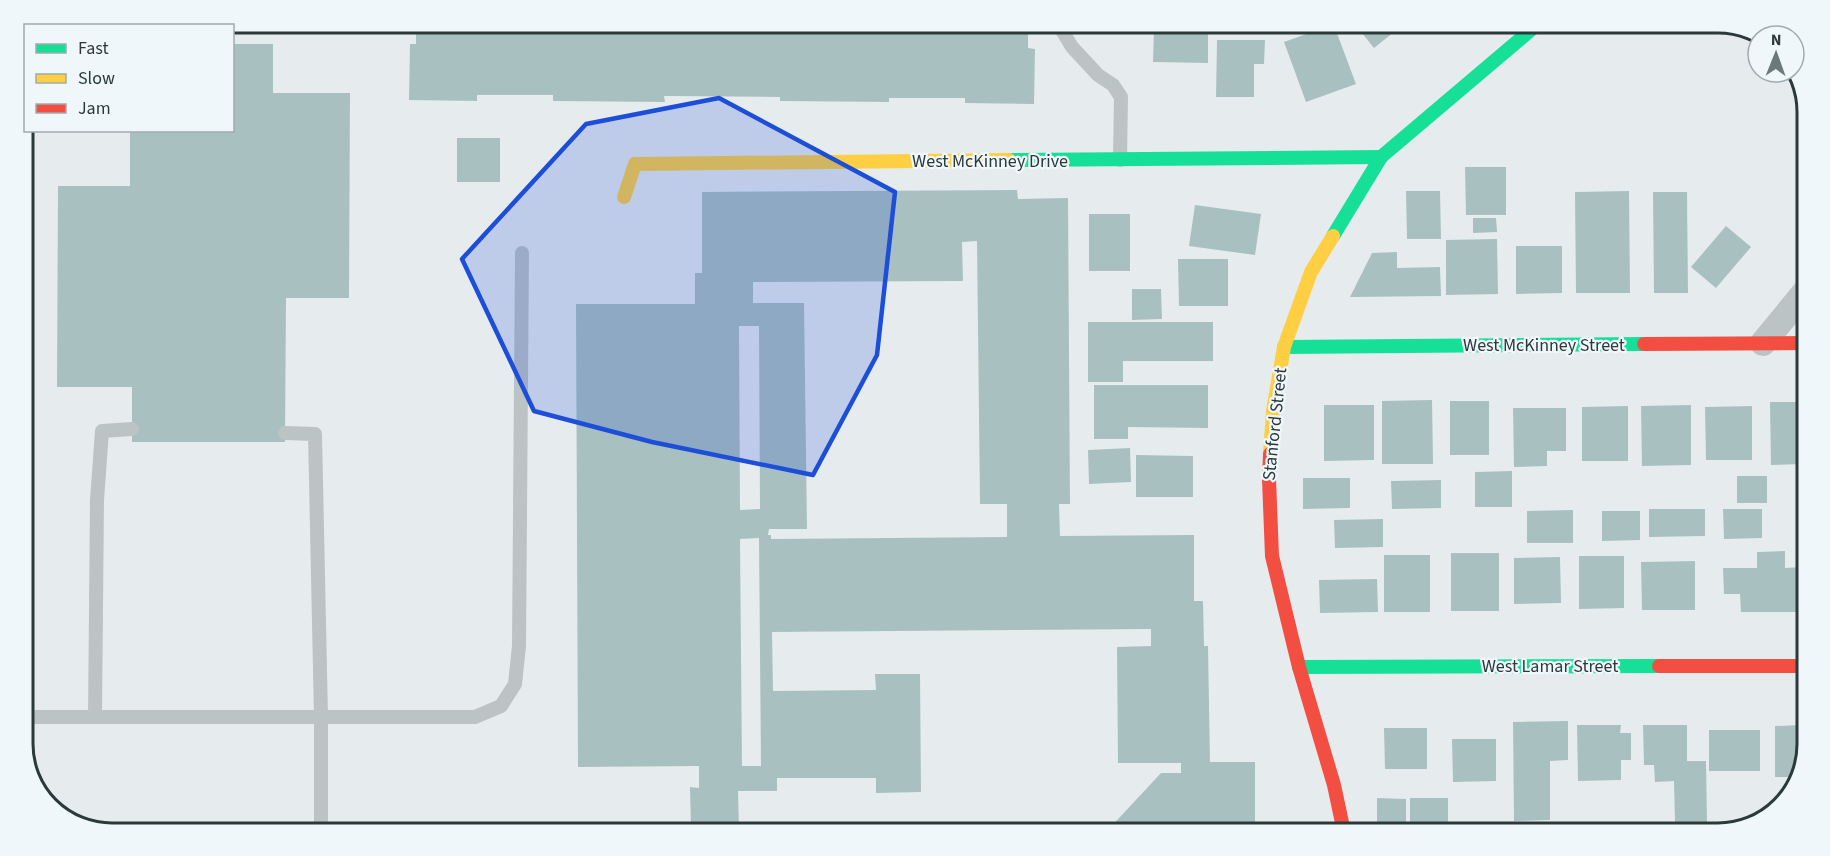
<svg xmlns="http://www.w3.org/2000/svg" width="1830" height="856" font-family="'Source Sans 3',sans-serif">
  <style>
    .building { fill: #a9c0c0; fill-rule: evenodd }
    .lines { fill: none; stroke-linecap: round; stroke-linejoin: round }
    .lane { stroke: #bcc3c5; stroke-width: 14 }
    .street { stroke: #bcc3c5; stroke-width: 26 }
    .fast { stroke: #16e098; stroke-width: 14 }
    .slow { stroke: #ffcf43; stroke-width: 14 }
    .jam { stroke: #f24e42; stroke-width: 14 }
    .marked { fill: #1d4ed8; fill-opacity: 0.2; stroke: #1d4ed8; stroke-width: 4.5; stroke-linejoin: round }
    .labels { text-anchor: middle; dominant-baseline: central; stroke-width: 4.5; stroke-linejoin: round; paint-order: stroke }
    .street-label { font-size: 18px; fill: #2c3939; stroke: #eff7fa }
    .rim { fill: none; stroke: #2c3939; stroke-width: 3 }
  </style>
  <rect width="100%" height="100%" fill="#e6ecee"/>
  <!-- building -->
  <g class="building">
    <polygon points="416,24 1028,26 1028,48 1035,49 1034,104 965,103 965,98 889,98 889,102 780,101 780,97 664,96 665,102 553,101 553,95 477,95 477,101 409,100 410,44 416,44"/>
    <polygon points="1154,28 1208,28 1208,63 1153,62"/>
    <polygon points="1323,28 1335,28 1356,84 1306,102 1284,42"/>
    <polygon points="1358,28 1399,28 1374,48"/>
    <polygon points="1217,40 1265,40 1264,64 1254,64 1254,97 1216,97"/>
    <polygon points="232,44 273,44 273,93 350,93 349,298 286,298 285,442 132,442 132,387 57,387 58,186 130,186 130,130 232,130"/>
    <rect x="457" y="138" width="43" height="44"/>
    <polygon points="1465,167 1506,167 1506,215 1466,215"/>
    <path d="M1017,190L1018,199L1068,198L1070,504H1059L1060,536L1194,535V601H1203L1204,646H1208L1210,762H1255V830L1181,831V828L1178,831H1107L1161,773H1181V763H1118L1117,647L1151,646V629L772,632L773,691L876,690L875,674H920L921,792L876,793V778H777V791H738L739,829H691L690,787L699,788V766L578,767L576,304H695V273H702V192ZM977,241L980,504H1007V537L771,539V535H768L769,529H807L804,303H753V282L963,281L962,242ZM739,326H759L760,509L740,510ZM759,538L761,766H742L740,539Z"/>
    <polygon points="1406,191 1440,191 1441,239 1407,239"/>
    <polygon points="1629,191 1630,293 1576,293 1575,192"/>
    <polygon points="1653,192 1687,192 1688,293 1654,293"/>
    <polygon points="1195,205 1261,214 1255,255 1189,246"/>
    <rect x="1089" y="214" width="41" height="57"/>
    <polygon points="1473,218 1496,218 1497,232 1473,233"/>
    <polygon points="1726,226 1751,247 1716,288 1691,267"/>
    <polygon points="1497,239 1498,294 1446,295 1446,240"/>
    <polygon points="1516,246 1562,246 1562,293 1516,294"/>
    <polygon points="1397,252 1397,268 1440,267 1441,296 1350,297 1372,253"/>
    <polygon points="1178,259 1228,259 1228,306 1179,306"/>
    <polygon points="1132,289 1161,289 1162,319 1132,320"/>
    <polygon points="1088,322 1213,322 1213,361 1123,361 1123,382 1088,382"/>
    <polygon points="1094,385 1208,385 1208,428 1128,427 1128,439 1094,439"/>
    <polygon points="1432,400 1433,464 1382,464 1382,401"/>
    <rect x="1450" y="401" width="39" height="54"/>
    <polygon points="1770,402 1804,402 1804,464 1771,465"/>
    <polygon points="1324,405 1374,405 1374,460 1324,461"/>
    <polygon points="1691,405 1691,465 1642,466 1641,406"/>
    <polygon points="1628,406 1628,461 1582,461 1582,407"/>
    <polygon points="1752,406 1752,460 1706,460 1705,407"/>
    <polygon points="1513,408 1566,408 1566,451 1547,451 1547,466 1514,467"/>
    <polygon points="1130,448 1131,482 1089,484 1088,450"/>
    <polygon points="1136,455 1193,456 1193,497 1136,497"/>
    <polygon points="1512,471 1512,507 1475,507 1475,472"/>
    <polygon points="1801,472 1804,472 1803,500 1801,500"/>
    <rect x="1737" y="476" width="30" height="27"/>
    <polygon points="1303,478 1350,478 1350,508 1303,509"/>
    <polygon points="1441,480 1441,508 1392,509 1391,481"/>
    <polygon points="1649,509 1705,509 1705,536 1649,537"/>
    <polygon points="1723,509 1762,509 1762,538 1724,539"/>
    <polygon points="1573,510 1573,543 1527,543 1527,511"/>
    <polygon points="1602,511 1640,511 1640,540 1602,541"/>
    <polygon points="1383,519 1383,547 1335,548 1334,520"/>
    <polygon points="1785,551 1785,568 1802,567 1802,612 1741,612 1740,594 1724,594 1723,568 1757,568 1757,552"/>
    <rect x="1451" y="553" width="48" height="58"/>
    <rect x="1384" y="555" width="46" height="57"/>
    <polygon points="1579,556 1624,556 1624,608 1579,609"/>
    <polygon points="1560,557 1561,603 1514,604 1514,558"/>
    <polygon points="1695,561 1695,610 1642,610 1641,562"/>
    <polygon points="1377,579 1378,612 1320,613 1319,580"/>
    <polygon points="1568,721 1568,760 1550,761 1550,820 1514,821 1513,722"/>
    <polygon points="1577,725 1621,725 1620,733 1631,733 1631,760 1621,760 1621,780 1578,781"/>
    <polygon points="1643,725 1687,725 1687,761 1706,761 1707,823 1675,823 1674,781 1655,782 1654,765 1644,765"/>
    <polygon points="1801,725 1801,777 1775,777 1775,726"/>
    <polygon points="1384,728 1427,728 1427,769 1385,769"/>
    <rect x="1709" y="730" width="51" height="41"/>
    <polygon points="1452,739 1496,739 1496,781 1453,782"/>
    <polygon points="1377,798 1406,799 1406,829 1377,829"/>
    <rect x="1410" y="798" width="38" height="29"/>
  </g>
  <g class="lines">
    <!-- lane -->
    <g class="lane">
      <polyline points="1060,27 1072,47 1098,75 1113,85 1121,97 1120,160"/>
      <polyline points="285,433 315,434 321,717 321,828"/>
      <polyline points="95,716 97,500 102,431 132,429"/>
      <polyline points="23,717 475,717 501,706 515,684 519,646 522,253"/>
    </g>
    <!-- street -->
    <polyline class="street" points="1763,343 1805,292"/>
    <!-- fast -->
    <g class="fast">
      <polyline points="1009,160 1381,157"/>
      <polyline points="1333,236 1381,157 1532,29"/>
      <polyline points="1284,347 1644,344"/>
      <polyline points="1299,667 1659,666"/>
    </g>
    <!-- slow -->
    <g class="slow">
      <polyline points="624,197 635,164 1009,160"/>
      <polyline points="1270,454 1273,411 1284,347 1311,272 1333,236"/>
    </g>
    <!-- jam -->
    <g class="jam">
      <polyline points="1644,344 1805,343"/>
      <polyline points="1270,454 1269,479 1272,556 1299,667 1334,785 1344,832"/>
      <polyline points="1659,666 1802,666"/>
    </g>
  </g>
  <!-- marked area -->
  <path class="marked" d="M719,98L895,192L877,355L813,475L652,442L534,411L462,259L586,124Z"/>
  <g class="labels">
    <!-- street labels -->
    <g class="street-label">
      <text x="990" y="161">West McKinney Drive</text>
      <text x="1544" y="345">West McKinney Street</text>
      <text transform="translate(1275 424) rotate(-84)">Stanford Street</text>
      <text x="1550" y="666">West Lamar Street</text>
    </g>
  </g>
  <!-- crop -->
  <path d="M0 0H1830V856H0ZM112 33H1718A79 79 0 0 1 1797 112V744A79 79 0 0 1 1718 823H112A79 79 0 0 1 33 744V112A79 79 0 0 1 112 33Z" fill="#eff7fa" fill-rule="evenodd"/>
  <path class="rim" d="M112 33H1718A79 79 0 0 1 1797 112V744A79 79 0 0 1 1718 823H112A79 79 0 0 1 33 744V112A79 79 0 0 1 112 33Z"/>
  <!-- legend -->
  <rect x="24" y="24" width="210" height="108" fill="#eff7fa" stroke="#a1abad" stroke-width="1.5"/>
  <rect x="36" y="44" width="30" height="9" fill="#16e098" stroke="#a1abad" stroke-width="1.5"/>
  <text x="78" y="54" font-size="18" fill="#2c3939">Fast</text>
  <rect x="36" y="74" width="30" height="9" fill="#ffcf43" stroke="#a1abad" stroke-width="1.5"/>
  <text x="78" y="84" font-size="18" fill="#2c3939">Slow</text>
  <rect x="36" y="104" width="30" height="9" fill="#f24e42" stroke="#a1abad" stroke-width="1.5"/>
  <text x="78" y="114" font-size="18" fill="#2c3939">Jam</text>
  <!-- north arrow -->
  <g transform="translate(1776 54) rotate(1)"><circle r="28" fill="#eff7fa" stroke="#a1abad" stroke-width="1.5"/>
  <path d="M0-4.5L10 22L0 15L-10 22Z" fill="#6d7878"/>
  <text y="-9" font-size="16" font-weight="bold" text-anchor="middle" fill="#2c3939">N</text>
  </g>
</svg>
